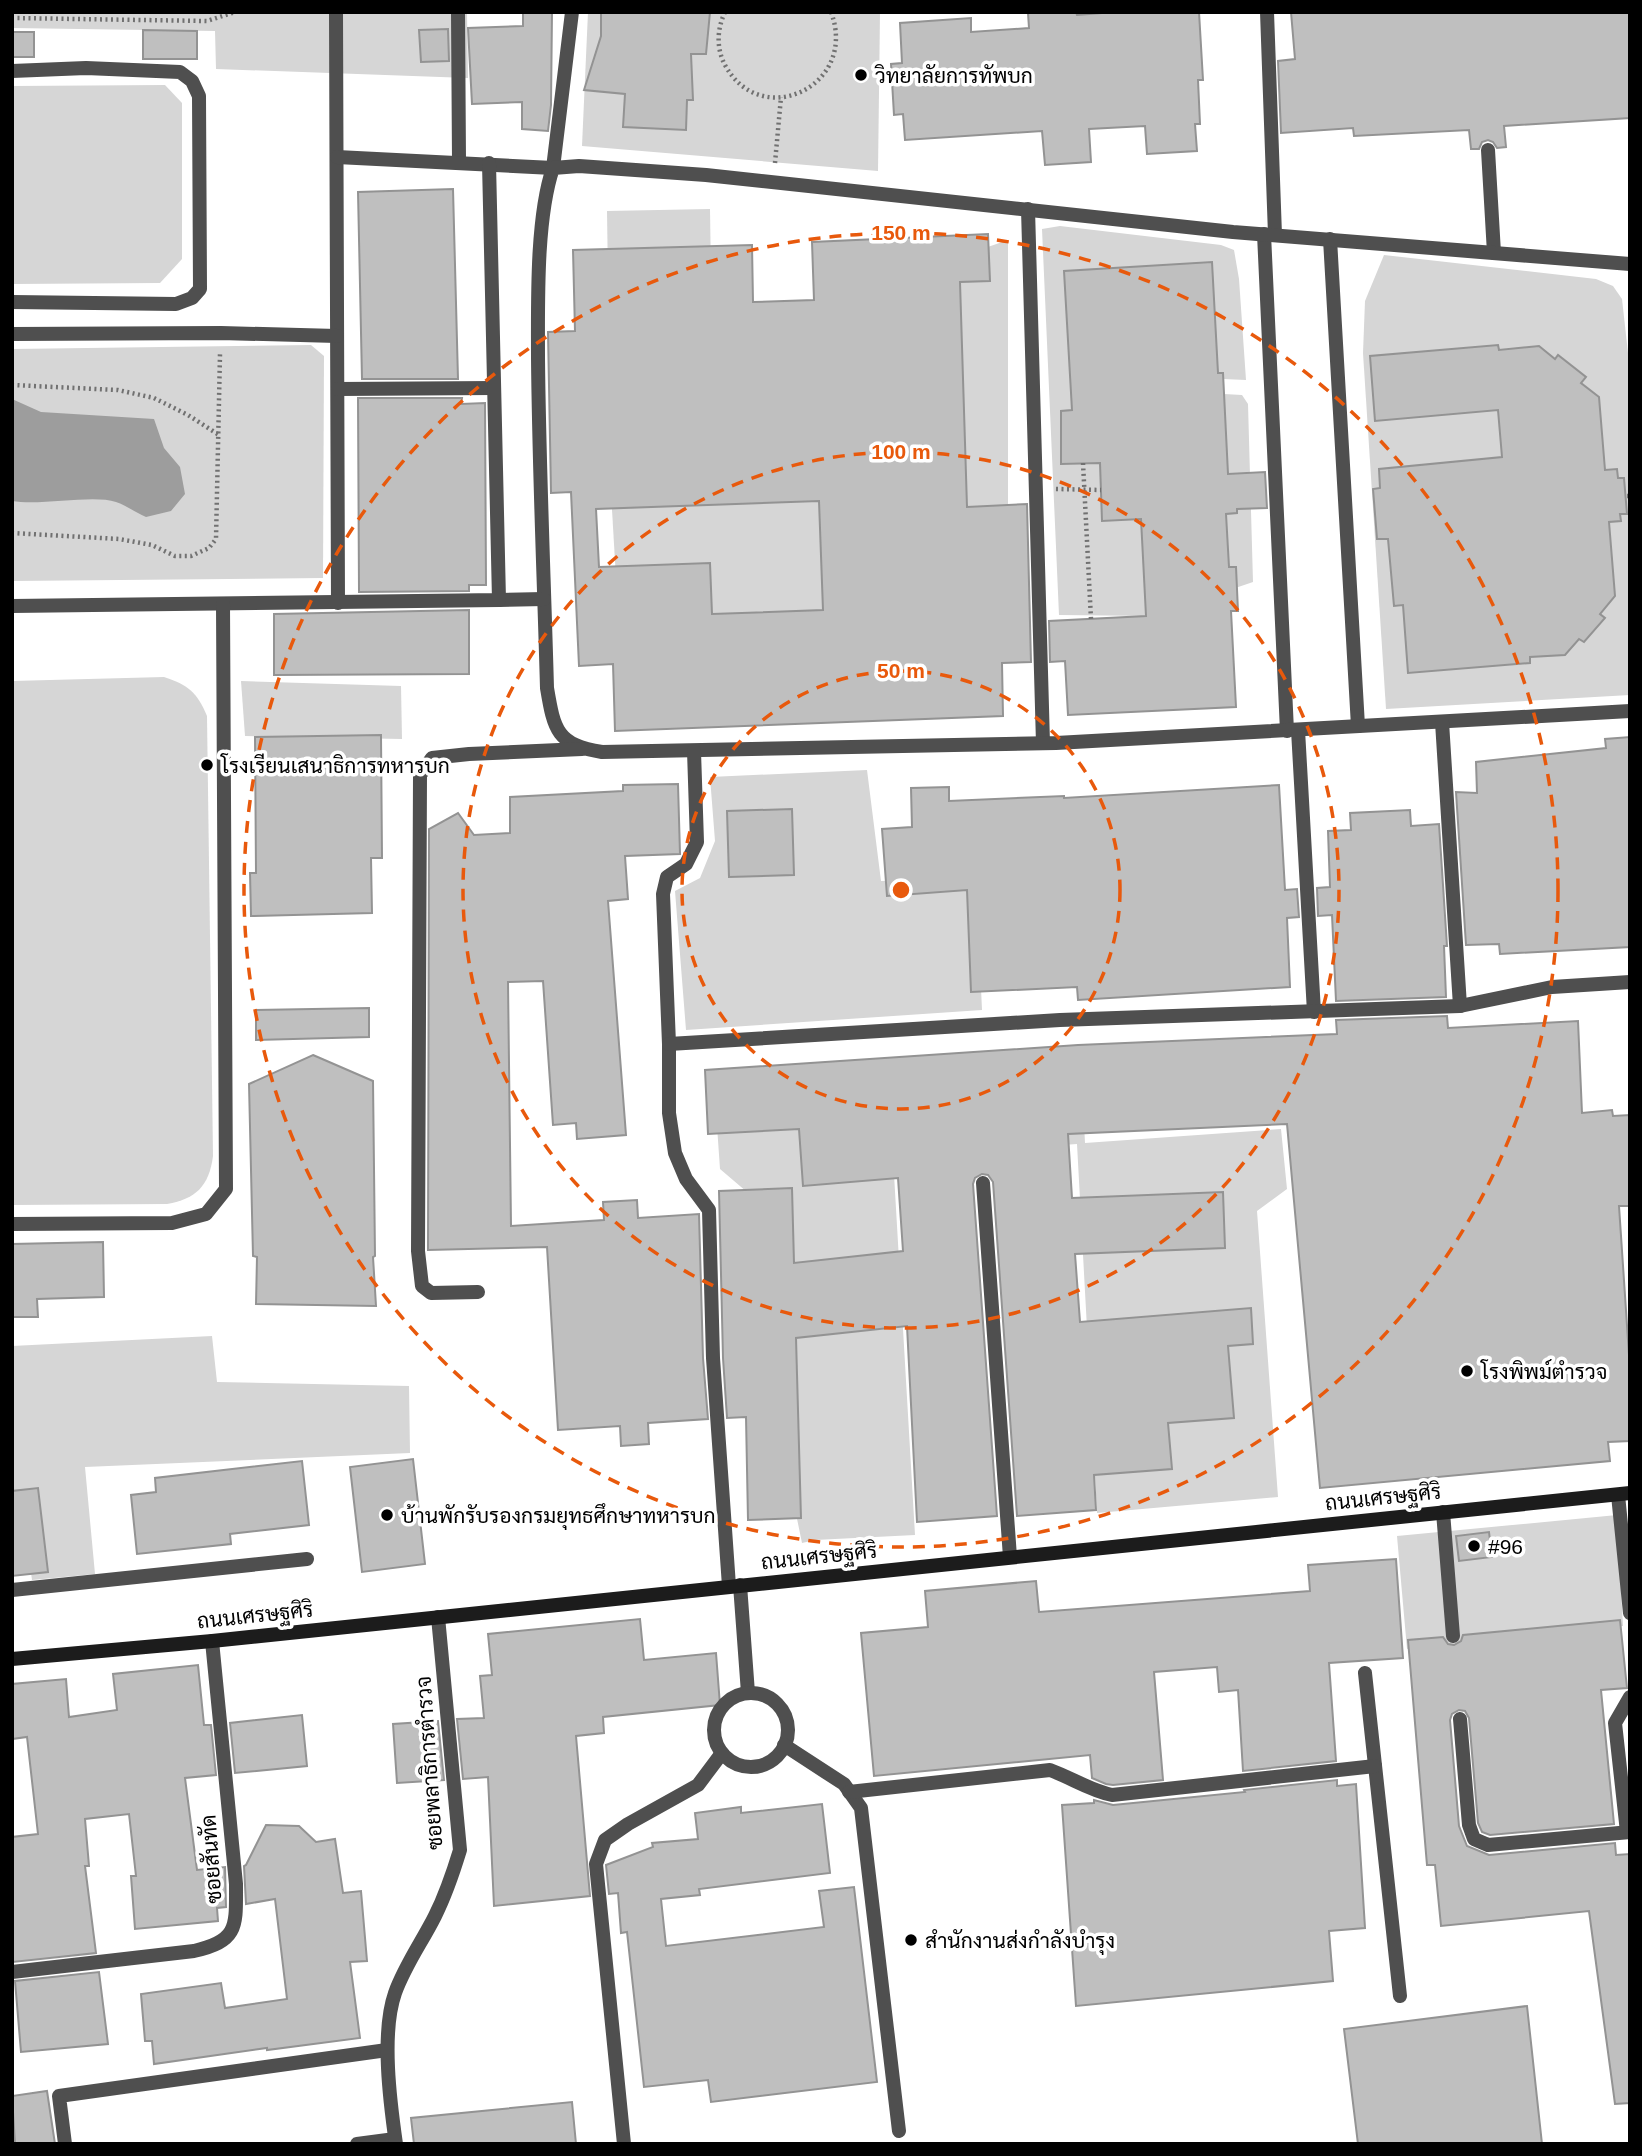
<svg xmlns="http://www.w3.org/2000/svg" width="1642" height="2156" font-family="Arial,Sarabun,sans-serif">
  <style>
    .green { fill: #d6d6d6 }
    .water { fill: #9d9d9d }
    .building { fill: #bfbfbf; stroke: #939393; stroke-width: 2; fill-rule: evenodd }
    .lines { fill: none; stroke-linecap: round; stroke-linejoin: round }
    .path { stroke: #717171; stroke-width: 4.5; stroke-dasharray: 2 3.5; stroke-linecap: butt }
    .lane { stroke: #4f4f4f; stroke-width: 14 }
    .street { stroke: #4f4f4f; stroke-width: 14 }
    .secondary { stroke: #1c1c1c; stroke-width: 14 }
    .ring { fill: none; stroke: #e8590c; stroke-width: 3.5; stroke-dasharray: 12 9 }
    .poi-dot { fill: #000; stroke: #fff; stroke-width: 2.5 }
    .labels { text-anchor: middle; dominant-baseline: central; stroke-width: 7; stroke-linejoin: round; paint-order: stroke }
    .poi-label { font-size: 21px; fill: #000; stroke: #fff; text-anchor: start }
    .street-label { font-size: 21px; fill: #000; stroke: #fff }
    .centre { fill: #e8590c; stroke: #fff; stroke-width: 3.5 }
    .ring-label { font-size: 21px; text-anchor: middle; font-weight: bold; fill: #e8590c; stroke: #fff; stroke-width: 7; stroke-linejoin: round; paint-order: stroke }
  </style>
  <rect width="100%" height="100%" fill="#fff"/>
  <!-- green -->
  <g class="green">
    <polygon points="12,12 467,12 468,78 216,69 215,31 12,28"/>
    <polygon points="588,12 880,12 878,171 582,146"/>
    <polygon points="165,85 182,103 182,259 160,283 12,284 12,86"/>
    <polygon points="710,209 711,277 608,279 607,211"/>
    <polygon points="1060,226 1221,245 1234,250 1239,279 1246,380 1223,379 1224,394 1242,395 1248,404 1253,582 1153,616 1059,615 1042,229"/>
    <polygon points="1008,240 1008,601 619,630 609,458 927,268"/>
    <polygon points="1384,255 1596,279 1613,286 1622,299 1630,371 1630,695 1386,709 1363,353 1365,301"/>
    <polygon points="311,345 324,356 323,578 12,581 12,349"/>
    <path d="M164,677C188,685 197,692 207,716L213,1156C209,1186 196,1199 167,1204L12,1205V681Z"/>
    <polygon points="241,681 401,686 402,739 245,736"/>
    <polygon points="867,770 881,881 976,879 982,1010 686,1030 675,891 700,878 715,841 710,777"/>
    <polygon points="1083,1103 1085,1143 1281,1129 1287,1189 1257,1211 1278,1497 1097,1513 1077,1144 893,1157 915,1535 815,1540 802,1543 781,1441 768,1210 720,1169 717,1126"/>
    <polygon points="212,1336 217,1382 409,1386 410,1453 85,1467 95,1574 32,1580 22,1506 12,1506 12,1346"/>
    <polygon points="1617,1515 1623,1626 1407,1649 1397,1536"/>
  </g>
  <!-- water -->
  <path class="water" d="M12,399L41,412L154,419L164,448L180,467L185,494L171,511L146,517C136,513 126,505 116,502C93,494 42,506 12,501Z"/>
  <!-- building -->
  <g class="building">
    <polygon points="523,12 552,12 551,105 548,131 522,129 522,102 472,104 468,28 523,26"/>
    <polygon points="601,12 710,12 706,54 691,54 693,100 687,100 686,130 623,127 625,94 584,90 601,36"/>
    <polygon points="1076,12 1077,15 1115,12 1199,12 1203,80 1198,80 1200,124 1195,124 1197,151 1147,154 1145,126 1089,129 1091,162 1045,165 1042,131 905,140 903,114 894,115 891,64 902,63 900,23 971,18 971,32 1029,28 1028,13"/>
    <polygon points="1291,12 1630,12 1630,118 1504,126 1506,147 1497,148 1493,142 1488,140 1482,142 1479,149 1471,149 1469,130 1354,136 1353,128 1281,133 1278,61 1295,59"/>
    <polygon points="448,29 449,61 421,62 419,30"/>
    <polygon points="143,30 197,31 197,59 143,59"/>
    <rect x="12" y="32" width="22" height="25"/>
    <polygon points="453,189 458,379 362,379 358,192"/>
    <path d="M988,234L990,281L960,282L967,507L1027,504L1031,662L1002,663L1003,716L615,731L613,664L579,666L571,492L551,493L548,332L575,331L573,250L752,245L753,302L814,300L812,242ZM819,501L823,610L712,614L710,563L599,567L596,509Z"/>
    <polygon points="1212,262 1218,373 1223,373 1228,474 1265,472 1267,508 1237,509 1237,513 1226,514 1229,567 1236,567 1238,611 1231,611 1236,707 1068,715 1065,661 1050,662 1049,621 1146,616 1141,519 1102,521 1100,463 1061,464 1061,411 1072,410 1064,271"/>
    <polygon points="1498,345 1499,350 1539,346 1555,359 1558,355 1586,377 1581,383 1599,397 1605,470 1617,469 1618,478 1624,478 1627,514 1620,514 1621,521 1609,522 1615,596 1600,614 1605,618 1584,642 1579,639 1565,655 1530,657 1530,663 1408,673 1403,605 1394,606 1388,539 1377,539 1373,489 1380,488 1379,469 1502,457 1498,410 1375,421 1370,356"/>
    <polygon points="358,398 462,398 461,404 485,403 486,585 469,585 469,591 359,592"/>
    <polygon points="469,610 469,674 274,675 274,614"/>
    <polygon points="381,735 382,858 371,858 372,913 251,916 250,873 256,873 255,737"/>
    <polygon points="1630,737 1630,947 1500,954 1499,944 1466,945 1456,792 1477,793 1476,762 1606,748 1605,739"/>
    <polygon points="678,784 680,854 625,856 628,899 608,901 626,1135 577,1139 576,1123 553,1125 543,981 508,982 511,1226 604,1220 603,1202 637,1200 638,1218 699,1214 703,1358 708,1419 648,1423 649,1444 621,1446 620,1426 558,1430 547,1247 428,1250 429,829 458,813 474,835 510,833 510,797 623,791 623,785"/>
    <polygon points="1279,785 1285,890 1297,889 1299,917 1287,918 1290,987 1078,1000 1077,987 971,992 967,890 887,896 882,829 912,827 911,788 949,787 949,801 1064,796 1064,798"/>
    <polygon points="792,809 794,875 729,877 727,811"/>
    <polygon points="1410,810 1411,826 1439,824 1447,946 1444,946 1446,997 1336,1001 1332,915 1318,916 1317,888 1330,887 1328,831 1351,830 1350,813"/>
    <polygon points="369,1008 369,1037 256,1040 256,1010"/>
    <polygon points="1447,1016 1448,1028 1578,1021 1582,1113 1612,1110 1613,1116 1630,1115 1630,1206 1619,1206 1630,1370 1630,1441 1608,1442 1610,1461 1320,1488 1287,1124 1068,1134 1072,1198 1223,1192 1225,1248 1075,1254 1080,1322 1251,1308 1253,1344 1228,1346 1234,1418 1168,1423 1172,1469 1094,1475 1096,1510 1017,1516 993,1182 988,1175 982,1174 975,1178 973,1184 997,1516 917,1522 907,1326 796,1338 801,1518 748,1520 746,1417 727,1418 723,1358 719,1191 792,1188 794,1263 903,1251 898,1178 803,1186 799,1129 708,1134 705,1070 1078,1045 1337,1034 1336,1020"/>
    <polygon points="313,1055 373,1081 375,1256 373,1257 376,1306 256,1304 257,1257 253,1256 249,1084"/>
    <polygon points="103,1242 104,1297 37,1299 38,1317 12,1317 12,1244"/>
    <polygon points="413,1459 425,1564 362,1572 350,1467"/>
    <polygon points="302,1461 309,1525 230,1534 231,1544 137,1554 131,1495 156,1492 155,1478"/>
    <polygon points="38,1488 48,1572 12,1576 12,1491"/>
    <polygon points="1489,1532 1492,1557 1459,1561 1456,1536"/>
    <polygon points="1396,1559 1403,1658 1329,1663 1336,1761 1243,1771 1238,1690 1219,1692 1217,1667 1154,1672 1163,1780 1113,1785 1106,1784 1092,1778 1090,1755 874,1776 861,1633 928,1627 925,1591 1036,1581 1039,1612 1310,1591 1308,1565"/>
    <polygon points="640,1619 644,1660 716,1653 720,1705 603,1717 604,1733 576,1736 590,1896 494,1906 488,1777 463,1779 457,1719 484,1718 480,1676 492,1675 488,1634"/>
    <polygon points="1620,1620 1627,1688 1601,1690 1614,1824 1490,1835 1482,1832 1478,1823 1469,1718 1465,1711 1459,1710 1452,1714 1450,1720 1459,1826 1467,1846 1489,1855 1615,1843 1616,1855 1630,1854 1630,2103 1615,2104 1589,1911 1441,1926 1435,1865 1427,1865 1408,1640 1443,1637 1448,1644 1454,1645 1461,1641 1463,1635"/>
    <polygon points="198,1665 204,1725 211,1725 216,1775 185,1778 197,1870 225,1867 226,1907 217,1908 218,1921 135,1929 131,1876 136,1876 129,1814 85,1819 89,1866 85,1866 96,1953 13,1962 12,1837 38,1834 27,1737 12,1739 12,1684 66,1679 69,1717 117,1710 113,1674"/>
    <polygon points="302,1715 307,1766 235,1773 230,1723"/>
    <polygon points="438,1721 444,1780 397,1783 393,1724"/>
    <polygon points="1337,1780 1337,1786 1356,1784 1365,1928 1329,1931 1333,1981 1076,2006 1062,1805 1094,1803 1094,1800 1113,1805 1245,1792 1244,1790"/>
    <polygon points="822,1804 830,1873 699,1889 700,1895 661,1899 666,1946 824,1927 819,1891 854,1887 877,2082 711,2102 708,2080 644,2087 627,1932 621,1933 618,1893 609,1894 606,1865 653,1847 652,1843 698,1839 695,1813 741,1807 741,1813"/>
    <polygon points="266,1825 299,1826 316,1842 335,1839 343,1893 361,1891 367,1961 350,1962 360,2038 267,2050 267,2048 154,2064 152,2041 145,2041 141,1994 221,1983 225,2008 287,1999 275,1899 246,1904 244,1866 246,1865"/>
    <polygon points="99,1972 108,2044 21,2052 15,1981"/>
    <polygon points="1527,2006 1542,2144 1358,2144 1344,2029"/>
    <polygon points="47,2091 55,2144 15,2144 12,2096"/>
    <polygon points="572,2102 576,2144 414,2144 411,2118"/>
  </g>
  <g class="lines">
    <!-- path -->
    <g class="path">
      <path d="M725,12C717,29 716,48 725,65C761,132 859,86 831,12"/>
      <polyline points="12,18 207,21 235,12"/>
      <polyline points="775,163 781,97"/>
      <polyline points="12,385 118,390 154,398 188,415 219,435"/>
      <polyline points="1083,463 1091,619"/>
      <polyline points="1056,489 1101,490"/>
      <polyline points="1627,496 1630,496"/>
      <polyline points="12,533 119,539 152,545 175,556 191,556 209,548 216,539 220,354"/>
    </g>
    <!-- lane -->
    <g class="lane">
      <polyline points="336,12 338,603"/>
      <polyline points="458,12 459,161"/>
      <polyline points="1267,12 1275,235"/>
      <polyline points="12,71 86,68 180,72 192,81 199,96 200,289 192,298 176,304 12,302"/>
      <polyline points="1488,150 1494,253"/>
      <polyline points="337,157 553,168 572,12"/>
      <polyline points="1028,209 1043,743"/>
      <polyline points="1264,234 1287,731"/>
      <polyline points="1330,239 1358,726"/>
      <path d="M1630,264L1233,232L706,175L579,166L553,168C536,218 538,303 538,358C539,468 544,578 547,688C554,730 557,745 602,752L1056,743L1630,711"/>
      <polyline points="12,334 221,333 337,336"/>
      <polyline points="338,389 494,388"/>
      <polyline points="499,600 544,599"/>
      <polyline points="12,606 499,600 489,163"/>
      <polyline points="1442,722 1460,1006"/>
      <polyline points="1298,730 1314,1012"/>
      <polyline points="694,751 697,842 686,864 667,877 663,894 669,1044 669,1113 675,1153 686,1179 709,1210 713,1358 729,1586"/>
      <polyline points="669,1044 1060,1020 1460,1006 1552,987 1630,982"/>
      <polyline points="12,1224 172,1223 206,1214 226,1189 223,604"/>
      <polyline points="478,1292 431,1293 422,1286 418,1251 420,775 432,758 469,754 582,749"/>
      <polyline points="1618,1495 1630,1613"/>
      <polyline points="1443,1512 1453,1636"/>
      <polyline points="740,1585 748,1693"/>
      <polyline points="12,1590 307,1559"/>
      <polyline points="1365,1673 1400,1996"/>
      <circle cx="751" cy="1730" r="37"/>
      <polyline points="1460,1719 1469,1825 1474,1839 1488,1845 1630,1832"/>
      <polyline points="784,1745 844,1784 861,1808 899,2131"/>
      <path d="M849,1792L1050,1770C1072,1778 1089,1790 1112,1795L1375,1766"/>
      <polyline points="1627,1832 1615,1723 1630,1697"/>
      <polyline points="65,2144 59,2096 387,2050"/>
      <polyline points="357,2144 395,2139"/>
      <polyline points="624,2144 596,1864 605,1840 628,1824 698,1785 722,1753"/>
    </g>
    <!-- street -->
    <g class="street">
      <polyline points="983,1183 1010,1557"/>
      <path d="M12,1972L194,1951C239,1941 236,1926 236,1884L212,1641"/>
      <path d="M396,2144C390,2102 381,2033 395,1993C405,1965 422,1942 435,1916C446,1894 453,1873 460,1850L438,1617"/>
    </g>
    <!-- secondary -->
    <polyline class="secondary" points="12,1659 212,1641 1630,1493"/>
  </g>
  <!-- distance rings -->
  <g class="ring">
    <circle cx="901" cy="890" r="219"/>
    <circle cx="901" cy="890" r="438"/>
    <circle cx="901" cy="890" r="657"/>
  </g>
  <!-- markers -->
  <g class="poi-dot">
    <circle cx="861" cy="75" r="7"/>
    <circle cx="207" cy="765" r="7"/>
    <circle cx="1467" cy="1371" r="7"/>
    <circle cx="387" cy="1515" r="7"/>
    <circle cx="1474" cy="1546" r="7"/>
    <circle cx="911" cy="1940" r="7"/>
  </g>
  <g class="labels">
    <!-- poi labels -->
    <g class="poi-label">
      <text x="875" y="75">วิทยาลัยการทัพบก</text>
      <text x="221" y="765">โรงเรียนเสนาธิการทหารบก</text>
      <text x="1481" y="1371">โรงพิพม์ตำรวจ</text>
      <text x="401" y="1515">บ้านพักรับรองกรมยุทธศึกษาทหารบก</text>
      <text x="1488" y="1546">#96</text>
      <text x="925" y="1940">สํานักงานส่งกําลังบํารุง</text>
    </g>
    <!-- street labels -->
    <g class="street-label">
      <text transform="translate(1383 1497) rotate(-6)">ถนนเศรษฐศิริ</text>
      <text transform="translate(819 1556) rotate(-6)">ถนนเศรษฐศิริ</text>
      <text transform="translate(255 1615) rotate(-6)">ถนนเศรษฐศิริ</text>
      <text transform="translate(429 1763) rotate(-94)">ซอยพลาธิการตำรวจ</text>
      <text transform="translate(211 1859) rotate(-94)">ซอยสันทัด</text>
    </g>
  </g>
  <circle cx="901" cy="890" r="10" class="centre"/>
  <g class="ring-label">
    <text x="901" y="240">150 m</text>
    <text x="901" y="459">100 m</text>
    <text x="901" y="678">50 m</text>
  </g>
  <!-- border -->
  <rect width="1642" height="2156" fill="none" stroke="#000000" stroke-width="28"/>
</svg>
